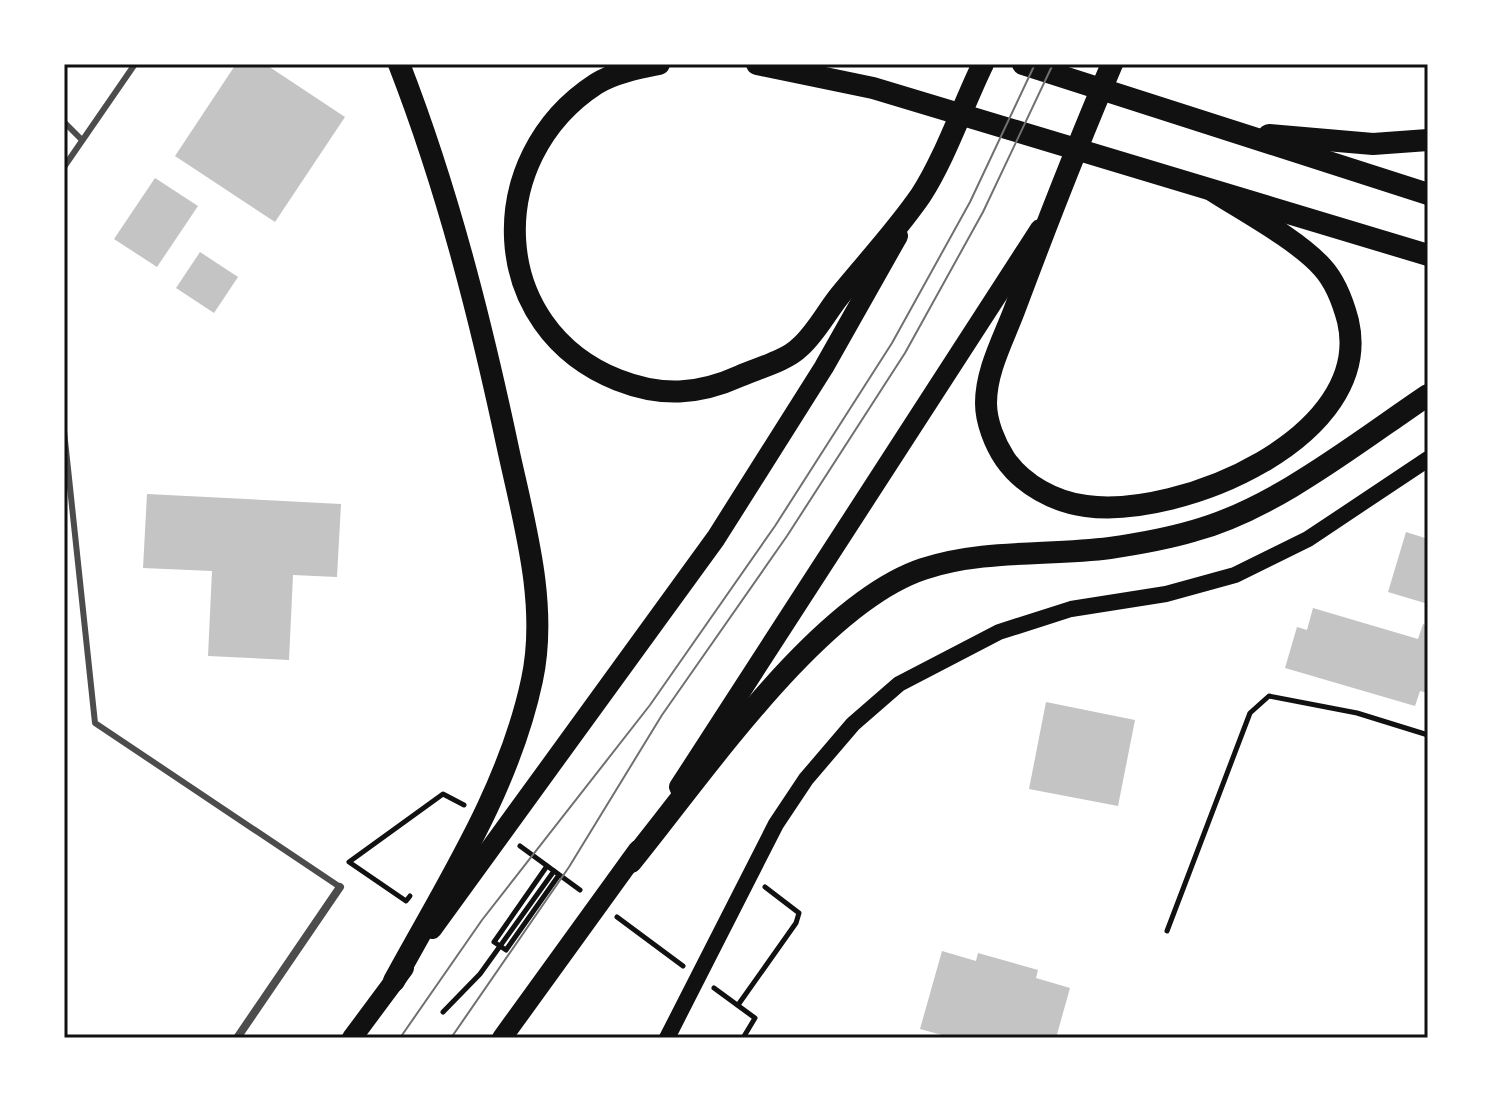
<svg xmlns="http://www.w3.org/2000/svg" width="1492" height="1102" font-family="Poppins,sans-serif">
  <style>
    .building { fill: #c4c4c4 }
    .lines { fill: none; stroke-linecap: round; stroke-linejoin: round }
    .path { stroke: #111; stroke-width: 5 }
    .service { stroke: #4c4c4c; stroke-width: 6 }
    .minor { stroke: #4c4c4c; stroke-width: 8 }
    .secondary { stroke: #111; stroke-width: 16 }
    .primary { stroke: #111; stroke-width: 20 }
    .trunk { stroke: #111; stroke-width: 22 }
    .tram { stroke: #707070; stroke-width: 2 }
    .neatline { fill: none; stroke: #111; stroke-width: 3 }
  </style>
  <rect width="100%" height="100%" fill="#fff"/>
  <!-- building -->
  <g class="building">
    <polygon points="236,64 265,64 345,117 275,222 175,156"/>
    <polygon points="155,178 198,206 157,267 114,239"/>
    <polygon points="200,252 238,277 214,313 176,288"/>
    <polygon points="147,494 341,504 337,577 293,575 289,660 208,656 212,571 143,568"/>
    <polygon points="1406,532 1428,539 1428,604 1388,592"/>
    <polygon points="1313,608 1418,639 1423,624 1428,626 1428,693 1420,691 1415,706 1285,668 1297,627 1307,630"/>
    <polygon points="1046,702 1135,720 1118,806 1029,789"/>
    <polygon points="942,951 976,961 978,953 1038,970 1036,978 1070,988 1056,1038 953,1038 920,1029"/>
  </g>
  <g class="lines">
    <!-- path -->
    <g class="path">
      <polyline points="520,846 580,890"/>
      <polyline points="547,866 494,942 506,950 559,875"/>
      <polyline points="410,896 406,901 349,862 443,794 464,805"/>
      <polyline points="617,917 683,966"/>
      <polyline points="1167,931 1250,713 1269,696 1357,713 1428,735"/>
      <polyline points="714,988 755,1018 743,1038"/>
      <polyline points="738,1005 796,923 799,913 765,887"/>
      <polyline points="443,1012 480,974 554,871"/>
    </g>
    <!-- service -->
    <g class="service">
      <polyline points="64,122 82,140"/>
      <polyline points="64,167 135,64"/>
      <polyline points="64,431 95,723 340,887"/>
    </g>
    <!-- minor -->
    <polyline class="minor" points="237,1038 340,887"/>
    <!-- secondary -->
    <polyline class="secondary" points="667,1038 776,824 806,779 853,724 899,684 999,632 1071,609 1166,594 1235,575 1308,539 1428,459"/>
    <!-- primary -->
    <g class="primary">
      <polyline points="679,787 1040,229"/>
      <polyline points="432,929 716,538 824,367 898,236"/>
      <polyline points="352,1038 404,968"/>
      <polyline points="502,1038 638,850"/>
    </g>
    <!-- trunk -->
    <g class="trunk">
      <path d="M659,64C639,68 613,73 596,84C482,158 487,328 618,380C661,397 698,395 740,376C758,368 786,361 800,347C816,333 827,311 841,294C867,262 897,230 921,195C945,158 963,105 983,64"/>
      <polyline points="757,64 873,88 1428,255"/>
      <polyline points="1023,64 1428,194"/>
      <path d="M1112,64C1077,146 1045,228 1014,311C1003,340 986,371 986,403C986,422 995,444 1005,459C1023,485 1055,502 1086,506C1180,519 1375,437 1348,321C1343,302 1335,281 1322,267C1298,240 1244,211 1213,191"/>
      <polyline points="1269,135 1373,144 1428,140"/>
      <path d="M631,862C702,775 818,604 923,569C984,549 1048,556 1110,548C1137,544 1166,539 1193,531C1275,509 1358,442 1428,395"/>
      <path d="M394,981C446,885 509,789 532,680C548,606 525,526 509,453C481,321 448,190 399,64"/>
    </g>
    <!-- tram -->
    <g class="tram">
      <polyline points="400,1038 482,920 650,705 775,526 892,343 970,202 1035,64"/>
      <polyline points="451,1038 569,867 662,715 787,536 905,353 983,212 1053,64"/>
    </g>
  </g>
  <!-- border -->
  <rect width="1492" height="1102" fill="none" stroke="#ffffff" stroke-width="132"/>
  <rect x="66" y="66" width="1360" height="970" class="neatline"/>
</svg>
